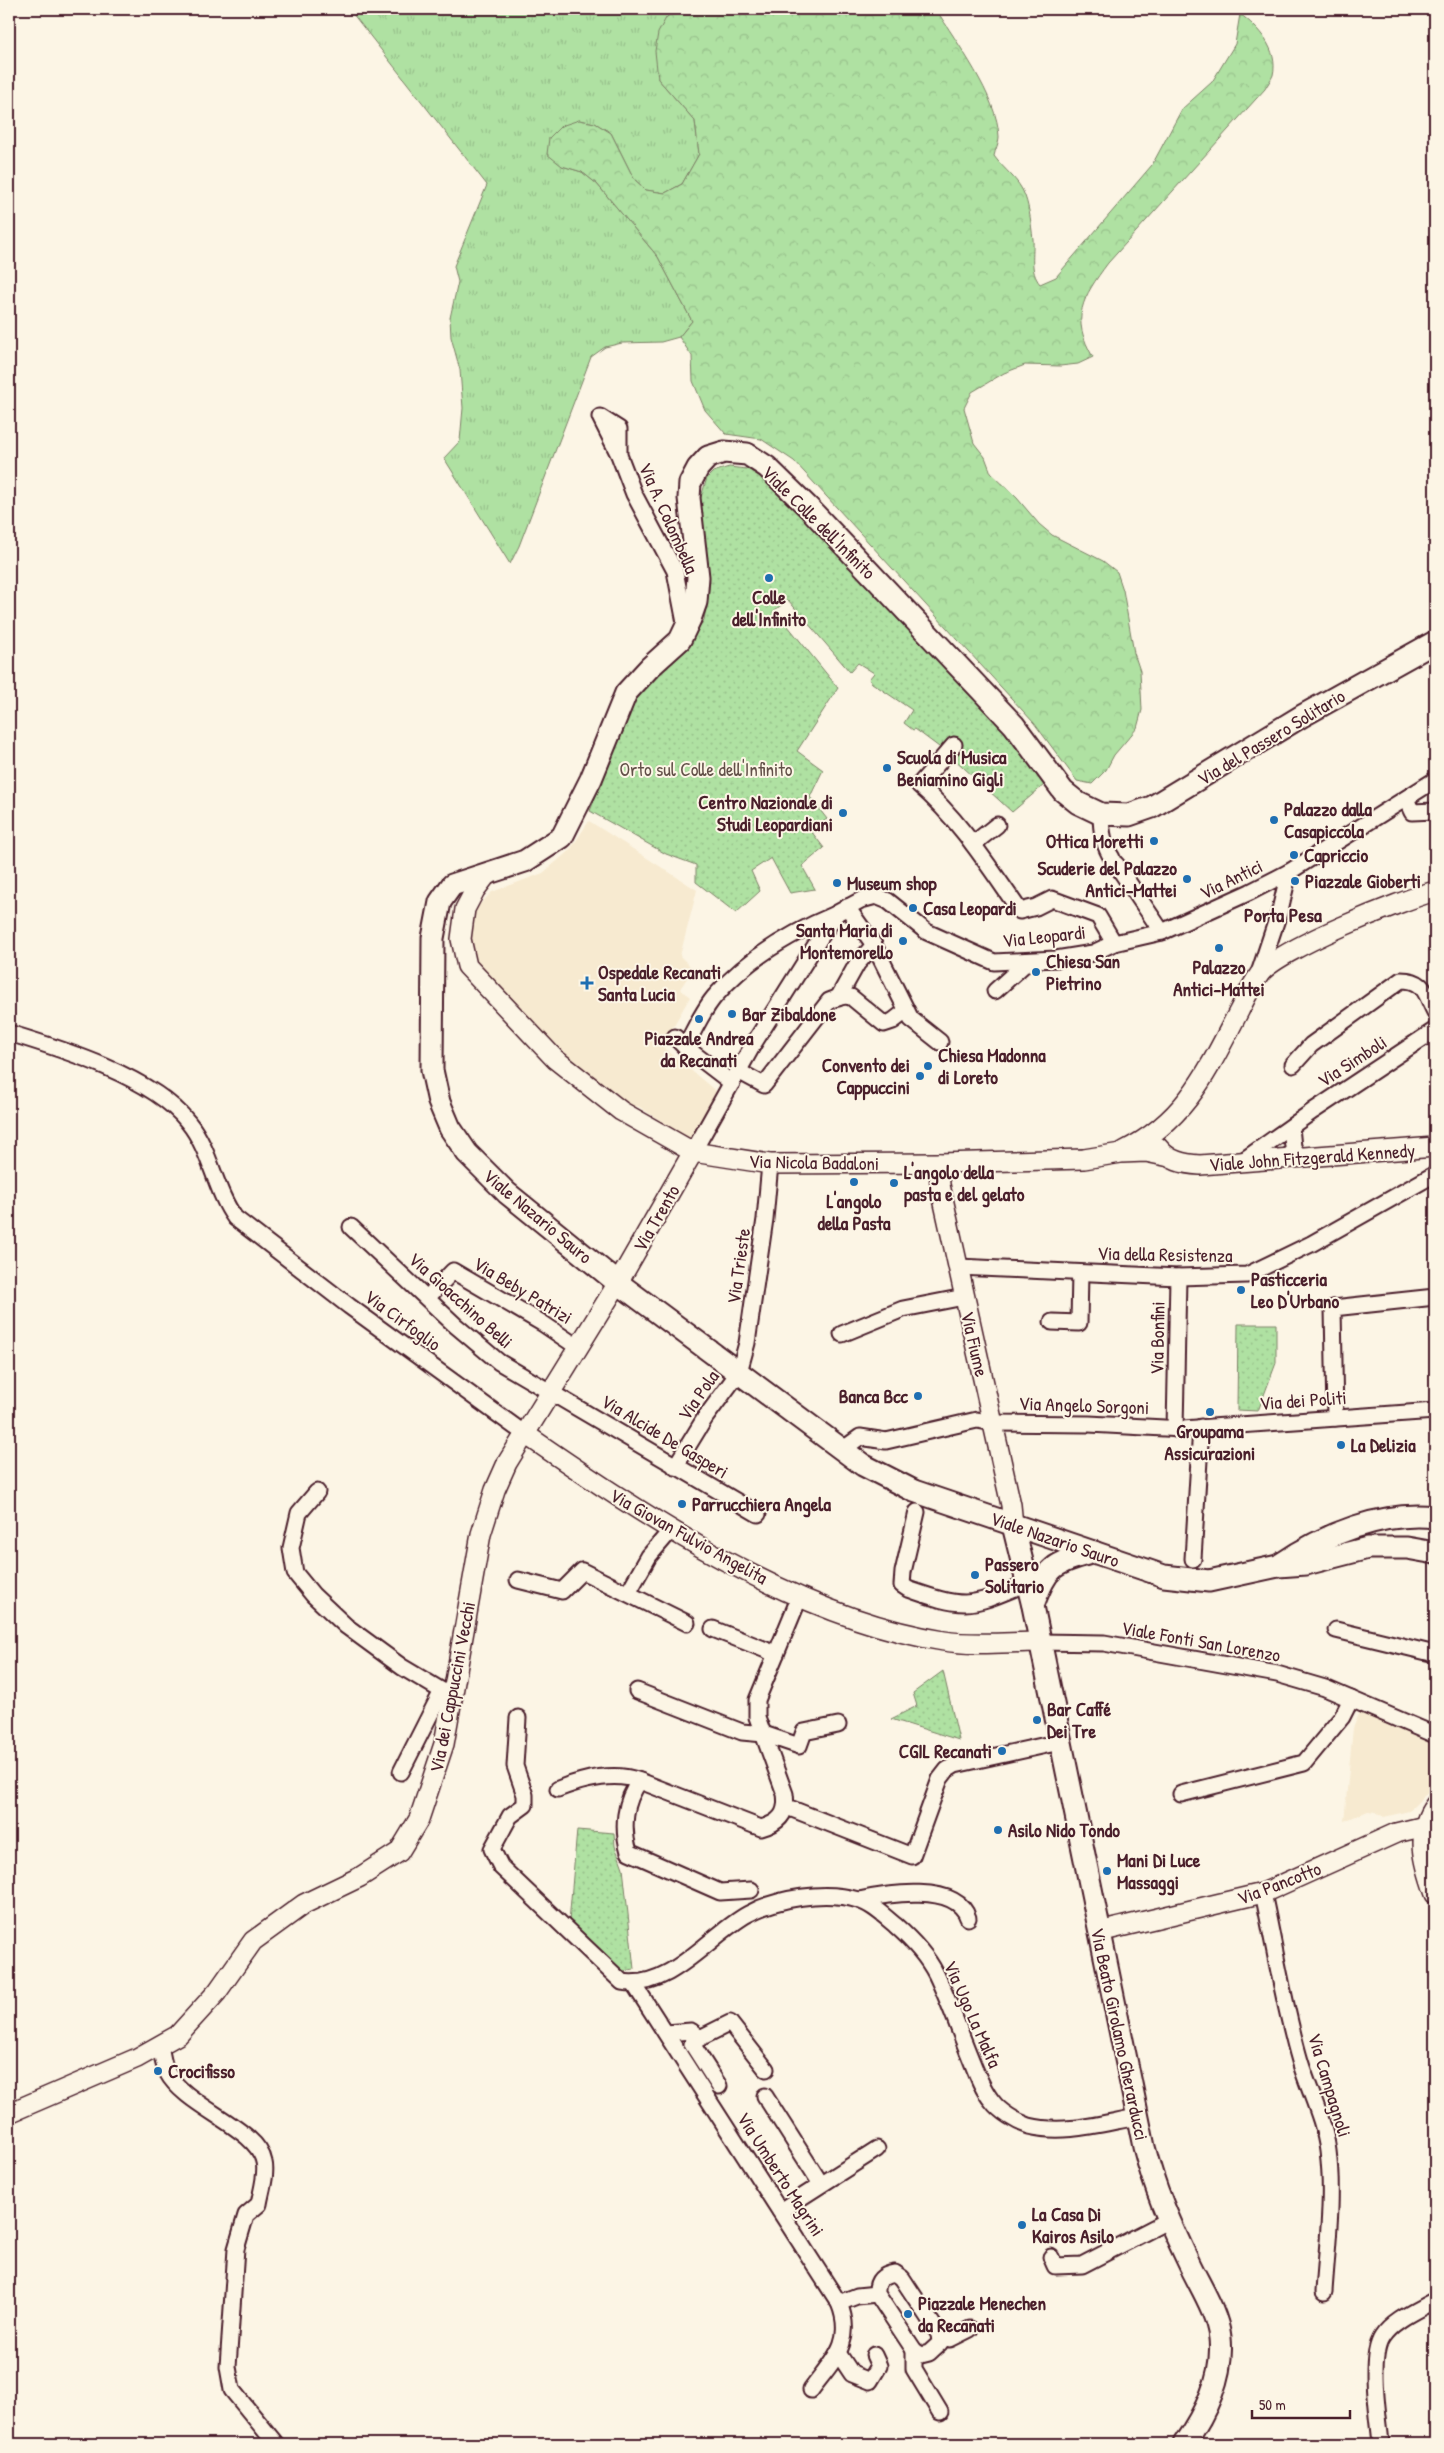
<svg xmlns="http://www.w3.org/2000/svg" width="1444" height="2453" font-family="'Patrick Hand',sans-serif">
  <style>
    .built { fill: #f7ead0 }
    .grass { fill: url(#grass-tufts); stroke: #7c8066 }
    .forest { fill: url(#forest-crowns); stroke: #7c8066 }
    .park { fill: url(#park-dots); stroke: #7c8066 }
    .lines { fill: none; stroke-linecap: round; stroke-linejoin: round }
    .minor-casing { stroke: #4a1f2b; stroke-width: 19 }
    .tertiary-casing { stroke: #4a1f2b; stroke-width: 22 }
    .secondary-casing { stroke: #4a1f2b; stroke-width: 25 }
    .minor { stroke: #fcf5e5; stroke-width: 15 }
    .tertiary { stroke: #fcf5e5; stroke-width: 19 }
    .secondary { stroke: #fcf5e5; stroke-width: 21 }
    .poi-dot { fill: #1f6fb2; stroke: #fcf5e5; stroke-width: 2 }
    .labels { text-anchor: middle; dominant-baseline: central; stroke-width: 4; stroke-linejoin: round; paint-order: stroke }
    .street-label { font-size: 19px; fill: #4a1f2b; stroke: #fcf5e5 }
    .poi-label { font-size: 19px; font-weight: bold; fill: #4a1f2b; stroke: #fcf5e5; text-anchor: start }
    .park-label { font-size: 19px; fill: #635049; stroke: #fcf5e5 }
    .neighbourhood-label { font-size: 20px; font-weight: bold; fill: #4a1f2b; stroke: #fcf5e5 }
  </style>
  <defs>
    <pattern id="grass-tufts" width="24" height="20" patternUnits="userSpaceOnUse" patternTransform="scale(1.25)"><rect width="24" height="20" fill="#afe1a2"/><path d="M3 7l-1-3M5 7V3M7 7l1-3M15 17l-1-3M17 17v-4M19 17l1-3" fill="none" stroke="#98c18c"/></pattern>
    <pattern id="forest-crowns" width="20" height="18" patternUnits="userSpaceOnUse" patternTransform="scale(1.25)"><rect width="20" height="18" fill="#afe1a2"/><path d="M2 6a3 3 0 1 1 6 0M12 15a3 3 0 1 1 6 0" fill="none" stroke="#98c18c"/></pattern>
    <pattern id="park-dots" width="8" height="8" patternUnits="userSpaceOnUse" patternTransform="scale(1.25)"><rect width="8" height="8" fill="#afe1a2"/><path d="M2 2h.1M6 6h.1" fill="none" stroke="#98c18c" stroke-width="1.8" stroke-linecap="round"/></pattern>
  </defs>
  <rect width="100%" height="100%" fill="#fcf5e5"/>
  <filter id="ink" filterUnits="userSpaceOnUse"><feTurbulence type="fractalNoise" baseFrequency=".02" numOctaves="2"/><feDisplacementMap in="SourceGraphic" scale="10" xChannelSelector="R" yChannelSelector="G"/><feConvolveMatrix kernelMatrix="1 2 1 2 8 2 1 2 1" color-interpolation-filters="sRGB"/></filter>
  <g filter="url(#ink)">
    <!-- built -->
    <g class="built">
      <polygon points="589,821 697,890 680,956 693,969 680,989 690,997 662,1046 718,1093 690,1140 638,1106 632,1108 557,1054 476,965 470,946 471,926 477,907 492,892 543,873 570,850"/>
      <polygon points="1361,1710 1435,1741 1435,1785 1409,1811 1384,1817 1376,1812 1368,1811 1344,1821 1353,1728"/>
    </g>
    <!-- grass -->
    <polygon class="grass" points="349,9 676,9 666,18 658,79 695,121 699,154 682,184 665,193 646,190 634,179 611,133 595,123 579,120 562,166 582,172 597,184 658,257 692,321 679,337 661,342 622,343 605,347 591,357 519,546 510,564 444,458 460,441 463,408 460,370 451,337 450,318 458,282 454,266 487,185"/>
    <!-- forest -->
    <path class="forest" d="M676,9H936C956,42 998,97 999,137C999,143 995,150 994,156C1004,170 1019,179 1025,196C1030,210 1031,224 1033,239C1034,254 1029,271 1040,284L1056,277L1152,165L1182,109L1212,82L1235,44L1240,14C1258,27 1279,50 1273,75C1271,80 1267,85 1265,89L1108,263C1082,298 1070,318 1093,357L1078,364L1060,366L1025,365L1004,373L972,392L964,408L974,443L985,457L991,473L1017,498L1039,524L1052,535L1103,561L1117,572L1123,590L1134,653L1140,671L1142,710L1137,728L1114,755L1106,770L1092,784L1077,781L1034,723L794,461L761,439L726,434L705,410L693,381L692,356L679,337L692,321L658,257L597,184L582,172L562,166L547,154L549,138L561,126L579,120L595,123L611,133L634,179L646,190L665,193L682,184L699,154L695,121L658,79L655,51L658,33L666,18Z"/>
    <!-- park -->
    <g class="park">
      <polygon points="729,467 747,469 764,477 886,594 1051,779 1012,812 951,756 915,729 913,730 904,723 912,710 872,683 869,679 874,673 858,663 850,672 788,600 775,610 838,688 797,751 823,770 810,797 827,819 811,831 824,848 802,866 815,889 790,893 771,858 751,871 760,891 736,913 696,882 696,865 666,854 590,811 634,697 687,644 704,620 710,582 700,500 707,478 713,472"/>
      <polygon points="1238,1324 1276,1324 1276,1363 1258,1411 1237,1410"/>
      <polygon points="943,1671 959,1740 891,1719 917,1706 913,1693"/>
      <polygon points="577,1830 614,1833 615,1846 623,1868 634,1969 623,1971 569,1922"/>
    </g>
    <g class="lines">
      <!-- minor casing -->
      <g class="minor-casing">
        <g id="minor">
          <polyline points="619,455 600,417 619,429 619,455 634,494 675,571 686,628"/>
          <path d="M954,745L919,785C960,820 989,867 1020,911L1036,907L1052,899L1098,916L1114,943"/>
          <polyline points="1406,799 1412,812 1435,811"/>
          <path d="M1101,814C1101,830 1103,845 1112,858"/>
          <polyline points="973,844 997,825"/>
          <polyline points="1116,864 1162,932"/>
          <polyline points="847,907 874,945 911,1019 940,1042"/>
          <polyline points="1259,973 1280,910 1289,872"/>
          <polyline points="995,991 1027,962"/>
          <polyline points="838,998 857,964 874,945"/>
          <path d="M9,1033C62,1049 153,1077 188,1122C211,1150 214,1189 235,1218L349,1306L525,1434"/>
          <polyline points="675,1037 685,1047 732,1083"/>
          <path d="M685,1047C694,1031 703,1009 716,995C747,959 793,932 836,914"/>
          <path d="M1293,1065L1311,1045L1401,980C1425,980 1425,993 1435,1012"/>
          <path d="M738,1071L764,1085L829,1001C837,998 842,995 851,997L884,1024L893,1021L906,1011"/>
          <polyline points="1291,1127 1293,1147 1300,1158"/>
          <polyline points="693,1152 754,1043 820,938 837,913 861,900 876,896 888,901 927,932 994,962 1056,959 1093,953 1114,943 1162,932 1250,892 1289,872 1435,780"/>
          <polyline points="1241,1162 1313,1111 1435,1030"/>
          <polyline points="351,1227 455,1325 499,1362 758,1514"/>
          <polyline points="958,1267 1178,1277 1247,1275 1311,1244 1435,1174"/>
          <polyline points="427,1298 453,1271 542,1323 579,1348"/>
          <polyline points="1052,1322 1079,1323 1080,1273"/>
          <polyline points="842,1334 903,1309 964,1297"/>
          <polyline points="1335,1418 1333,1308 1435,1297"/>
          <polyline points="1175,1429 1178,1277"/>
          <polyline points="842,1450 860,1437 886,1441 977,1420 993,1423 1089,1424 1183,1429 1435,1411"/>
          <polyline points="675,1467 705,1418 739,1372 747,1343 765,1219 770,1164"/>
          <polyline points="317,1492 299,1513 291,1548 295,1573 313,1595 346,1626 402,1667 454,1698"/>
          <path d="M917,1512L903,1572L902,1585L908,1589C926,1595 946,1603 965,1603C990,1602 1013,1587 1037,1580"/>
          <polyline points="1193,1559 1201,1427"/>
          <polyline points="518,1580 562,1591 582,1571 687,1623"/>
          <polyline points="628,1593 649,1556 672,1529"/>
          <polyline points="713,1629 776,1654"/>
          <polyline points="1336,1630 1435,1654"/>
          <polyline points="1039,1642 1104,1643 1277,1674 1325,1688 1435,1735"/>
          <polyline points="637,1691 742,1732 764,1734 799,1746 804,1732 838,1725"/>
          <path d="M518,1718L515,1766L525,1795V1805L510,1816L492,1849L501,1867L622,1982C671,1990 709,1935 748,1914C777,1898 825,1890 858,1900C872,1904 884,1916 895,1925C911,1939 926,1954 936,1974C949,2001 959,2030 970,2057C976,2072 982,2089 992,2101C1000,2112 1017,2122 1029,2126C1065,2135 1102,2123 1138,2117"/>
          <polyline points="401,1772 442,1691"/>
          <path d="M558,1789C584,1779 614,1771 640,1781"/>
          <polyline points="1181,1794 1304,1763 1342,1717 1351,1699"/>
          <polyline points="787,1807 912,1856 940,1779 947,1770 955,1765 1060,1742"/>
          <path d="M751,1890L720,1892L629,1852C622,1828 624,1801 640,1781L761,1828C779,1823 788,1814 785,1794L757,1717V1700L800,1596"/>
          <path d="M1263,1893C1275,1949 1284,2006 1300,2061C1309,2091 1324,2119 1328,2151C1334,2197 1327,2246 1324,2292"/>
          <path d="M859,1900C886,1894 957,1882 968,1918"/>
          <path d="M634,1984L839,2303C855,2342 833,2360 811,2390"/>
          <polyline points="666,2033 691,2031 700,2038 692,2044 719,2086"/>
          <polyline points="700,2038 730,2023 766,2069"/>
          <path d="M160,2046C162,2054 163,2065 167,2072C185,2107 258,2128 264,2162C267,2174 261,2192 259,2204L246,2215L236,2249L228,2367L232,2390L276,2444"/>
          <polyline points="765,2096 821,2184"/>
          <polyline points="780,2211 877,2149"/>
          <polyline points="1051,2257 1055,2266 1082,2265 1169,2220"/>
          <path d="M895,2273L902,2278L939,2334L940,2343L929,2353L921,2355L914,2350L877,2294C876,2281 882,2275 895,2273Z"/>
          <polyline points="839,2303 857,2296 877,2294"/>
          <polyline points="939,2334 950,2339 970,2329"/>
          <polyline points="914,2350 914,2369 940,2412"/>
          <polyline points="838,2353 852,2374 870,2381 879,2366 874,2355"/>
          <path d="M1381,2444C1379,2418 1368,2358 1382,2337C1393,2320 1418,2310 1435,2300"/>
        </g>
      </g>
      <!-- tertiary casing -->
      <g class="tertiary-casing">
        <g id="tertiary">
          <polyline points="488,873 475,890 465,909 461,939 467,966 555,1059 621,1111 693,1152 770,1164 939,1163 1084,1159 1121,1153 1146,1152 1165,1156"/>
          <path d="M1158,1147C1169,1161 1183,1164 1200,1165L1435,1147"/>
          <path d="M1124,1151C1187,1120 1208,1070 1239,1011C1245,999 1251,986 1259,975C1275,950 1403,900 1435,891"/>
          <polyline points="939,1163 940,1185 1011,1505 1013,1525"/>
          <path d="M525,1434C647,1518 796,1618 944,1641C973,1646 1010,1642 1039,1642"/>
          <path d="M1435,1805C1414,1832 1425,1866 1435,1894"/>
          <polyline points="1099,1932 1263,1893 1396,1833 1425,1826"/>
          <polyline points="9,2113 137,2058 178,2035 217,1992 253,1941 304,1904 360,1877 399,1852 419,1819 444,1744 481,1534 495,1490 507,1463 618,1283 693,1152"/>
        </g>
      </g>
      <!-- secondary casing -->
      <g class="secondary-casing">
        <g id="secondary">
          <polyline points="1435,642 1302,716 1152,807 1129,815 1101,814 1078,803 1063,791 1014,725 809,508 767,467 747,454 724,452 708,457 698,468 690,483 689,498 698,577 696,602 690,619 680,640 650,667 626,693 591,779 562,837 525,861 452,885 440,902 433,938 432,1070 439,1102 450,1128 467,1153 507,1193 618,1283 863,1465 914,1491 1164,1576 1209,1581 1278,1566 1306,1564 1368,1548 1407,1548 1435,1553"/>
          <path d="M1013,1525L1033,1606L1144,2147C1155,2190 1169,2221 1188,2261C1199,2285 1217,2311 1220,2338C1224,2376 1205,2414 1184,2444"/>
          <path d="M1281,1564C1325,1534 1382,1511 1435,1517"/>
          <path d="M1033,1605C1048,1565 1053,1564 1094,1552"/>
        </g>
      </g>
      <!-- minor -->
      <use href="#minor" class="minor"/>
      <!-- tertiary -->
      <use href="#tertiary" class="tertiary"/>
      <!-- secondary -->
      <use href="#secondary" class="secondary"/>
    </g>
  </g>
  <!-- markers -->
  <g class="poi-dot">
    <circle cx="769" cy="578" r="5"/>
    <circle cx="887" cy="768" r="5"/>
    <circle cx="843" cy="813" r="5"/>
    <circle cx="1274" cy="820" r="5"/>
    <circle cx="1154" cy="841" r="5"/>
    <circle cx="1294" cy="855" r="5"/>
    <circle cx="1187" cy="879" r="5"/>
    <circle cx="1295" cy="881" r="5"/>
    <circle cx="837" cy="883" r="5"/>
    <circle cx="913" cy="908" r="5"/>
    <circle cx="903" cy="941" r="5"/>
    <circle cx="1219" cy="948" r="5"/>
    <circle cx="1036" cy="972" r="5"/>
    <path d="M584.5 975.5h5v5h5v5h-5v5h-5v-5h-5v-5h5z"/>
    <circle cx="732" cy="1014" r="5"/>
    <circle cx="699" cy="1019" r="5"/>
    <circle cx="928" cy="1066" r="5"/>
    <circle cx="920" cy="1076" r="5"/>
    <circle cx="854" cy="1182" r="5"/>
    <circle cx="894" cy="1183" r="5"/>
    <circle cx="1241" cy="1290" r="5"/>
    <circle cx="918" cy="1396" r="5"/>
    <circle cx="1210" cy="1412" r="5"/>
    <circle cx="1341" cy="1445" r="5"/>
    <circle cx="682" cy="1504" r="5"/>
    <circle cx="975" cy="1575" r="5"/>
    <circle cx="1037" cy="1720" r="5"/>
    <circle cx="1002" cy="1751" r="5"/>
    <circle cx="998" cy="1830" r="5"/>
    <circle cx="1107" cy="1871" r="5"/>
    <circle cx="158" cy="2071" r="5"/>
    <circle cx="1022" cy="2225" r="5"/>
    <circle cx="908" cy="2314" r="5"/>
  </g>
  <g class="labels">
    <!-- street labels -->
    <g class="street-label">
      <text transform="translate(669 518) rotate(66)">Via A. Colombella</text>
      <text transform="translate(819 522) rotate(45)">Viale Colle dell'Infinito</text>
      <text transform="translate(1271 737) rotate(-31)">Via del Passero Solitario</text>
      <text transform="translate(1231 879) rotate(-26)">Via Antici</text>
      <text transform="translate(1044 936) rotate(-6)">Via Leopardi</text>
      <text transform="translate(1352 1061) rotate(-33)">Via Simboli</text>
      <text transform="translate(1312 1157) rotate(-4)">Viale John Fitzgerald Kennedy</text>
      <text transform="translate(814 1162) rotate(1)">Via Nicola Badaloni</text>
      <text transform="translate(538 1216) rotate(40)">Viale Nazario Sauro</text>
      <text transform="translate(656 1218) rotate(-60)">Via Trento</text>
      <text transform="translate(1165 1254) rotate(1)">Via della Resistenza</text>
      <text transform="translate(738 1266) rotate(-82)">Via Trieste</text>
      <text transform="translate(523 1290) rotate(31)">Via Beby Patrizi</text>
      <text transform="translate(461 1300) rotate(42)">Via Gioacchino Belli</text>
      <text transform="translate(403 1320) rotate(36)">Via Cirfoglio</text>
      <text transform="translate(1157 1338) rotate(-89)">Via Bonfini</text>
      <text transform="translate(975 1344) rotate(77)">Via Fiume</text>
      <text transform="translate(698 1395) rotate(-55)">Via Pola</text>
      <text transform="translate(1303 1400) rotate(-4)">Via dei Politi</text>
      <text transform="translate(1084 1405) rotate(2)">Via Angelo Sorgoni</text>
      <text transform="translate(665 1436) rotate(31)">Via Alcide De Gasperi</text>
      <text transform="translate(689 1536) rotate(29)">Via Giovan Fulvio Angelita</text>
      <text transform="translate(1055 1539) rotate(19)">Viale Nazario Sauro</text>
      <text transform="translate(1201 1641) rotate(10)">Viale Fonti San Lorenzo</text>
      <text transform="translate(452 1687) rotate(-79)">Via dei Cappuccini Vecchi</text>
      <text transform="translate(1279 1883) rotate(-21)">Via Pancotto</text>
      <text transform="translate(973 2014) rotate(66)">Via Ugo La Malfa</text>
      <text transform="translate(1120 2034) rotate(78)">Via Beato Girolamo Gherarducci</text>
      <text transform="translate(1330 2085) rotate(73)">Via Campagnoli</text>
      <text transform="translate(781 2174) rotate(57)">Via Umberto Magrini</text>
    </g>
    <!-- poi labels -->
    <g class="poi-label">
      <text x="769" y="597" text-anchor="middle">Colle<tspan x="769" dy="22">dell'Infinito</tspan></text>
      <text x="897" y="757">Scuola di Musica<tspan x="897" dy="22">Beniamino Gigli</tspan></text>
      <text x="833" y="802" text-anchor="end">Centro Nazionale di<tspan x="833" dy="22">Studi Leopardiani</tspan></text>
      <text x="1284" y="809">Palazzo dalla<tspan x="1284" dy="22">Casapiccola</tspan></text>
      <text x="1144" y="841" text-anchor="end">Ottica Moretti</text>
      <text x="1304" y="855">Capriccio</text>
      <text x="1177" y="868" text-anchor="end">Scuderie del Palazzo<tspan x="1177" dy="22">Antici-Mattei</tspan></text>
      <text x="1305" y="881">Piazzale Gioberti</text>
      <text x="847" y="883">Museum shop</text>
      <text x="923" y="908">Casa Leopardi</text>
      <text x="893" y="930" text-anchor="end">Santa Maria di<tspan x="893" dy="22">Montemorello</tspan></text>
      <text x="1046" y="961">Chiesa San<tspan x="1046" dy="22">Pietrino</tspan></text>
      <text x="1219" y="967" text-anchor="middle">Palazzo<tspan x="1219" dy="22">Antici-Mattei</tspan></text>
      <text x="598" y="972">Ospedale Recanati<tspan x="598" dy="22">Santa Lucia</tspan></text>
      <text x="742" y="1014">Bar Zibaldone</text>
      <text x="699" y="1038" text-anchor="middle">Piazzale Andrea<tspan x="699" dy="22">da Recanati</tspan></text>
      <text x="938" y="1055">Chiesa Madonna<tspan x="938" dy="22">di Loreto</tspan></text>
      <text x="910" y="1065" text-anchor="end">Convento dei<tspan x="910" dy="22">Cappuccini</tspan></text>
      <text x="904" y="1172">L'angolo della<tspan x="904" dy="22">pasta e del gelato</tspan></text>
      <text x="854" y="1201" text-anchor="middle">L'angolo<tspan x="854" dy="22">della Pasta</tspan></text>
      <text x="1251" y="1279">Pasticceria<tspan x="1251" dy="22">Leo D'Urbano</tspan></text>
      <text x="908" y="1396" text-anchor="end">Banca Bcc</text>
      <text x="1210" y="1431" text-anchor="middle">Groupama<tspan x="1210" dy="22">Assicurazioni</tspan></text>
      <text x="1351" y="1445">La Delizia</text>
      <text x="692" y="1504">Parrucchiera Angela</text>
      <text x="985" y="1564">Passero<tspan x="985" dy="22">Solitario</tspan></text>
      <text x="1047" y="1709">Bar Caffé<tspan x="1047" dy="22">Dei Tre</tspan></text>
      <text x="992" y="1751" text-anchor="end">CGIL Recanati</text>
      <text x="1008" y="1830">Asilo Nido Tondo</text>
      <text x="1117" y="1860">Mani Di Luce<tspan x="1117" dy="22">Massaggi</tspan></text>
      <text x="168" y="2071">Crocifisso</text>
      <text x="1032" y="2214">La Casa Di<tspan x="1032" dy="22">Kairos Asilo</tspan></text>
      <text x="918" y="2303">Piazzale Menechen<tspan x="918" dy="22">da Recanati</tspan></text>
    </g>
    <!-- park labels -->
    <g class="park-label">
      <text x="706" y="769">Orto sul Colle dell'Infinito</text>
    </g>
    <!-- neighbourhood labels -->
    <g class="neighbourhood-label">
      <text x="1283" y="914">Porta Pesa</text>
    </g>
  </g>
  <!-- margin -->
  <rect width="1444" height="2453" fill="none" stroke="#fcf5e5" stroke-width="30"/>
  <rect x="15" y="15" width="1414" height="2423" fill="none" stroke="#4a1f2b" stroke-width="2" filter="url(#ink)"/>
  <!-- scale -->
  <path d="M1252 2410v8h98v-8" fill="none" stroke="#4a1f2b" stroke-width="2.5"/>
  <text x="1259" y="2410" font-size="15" fill="#4a1f2b" stroke="#fcf5e5" stroke-width="4" paint-order="stroke">50 m</text>
</svg>
